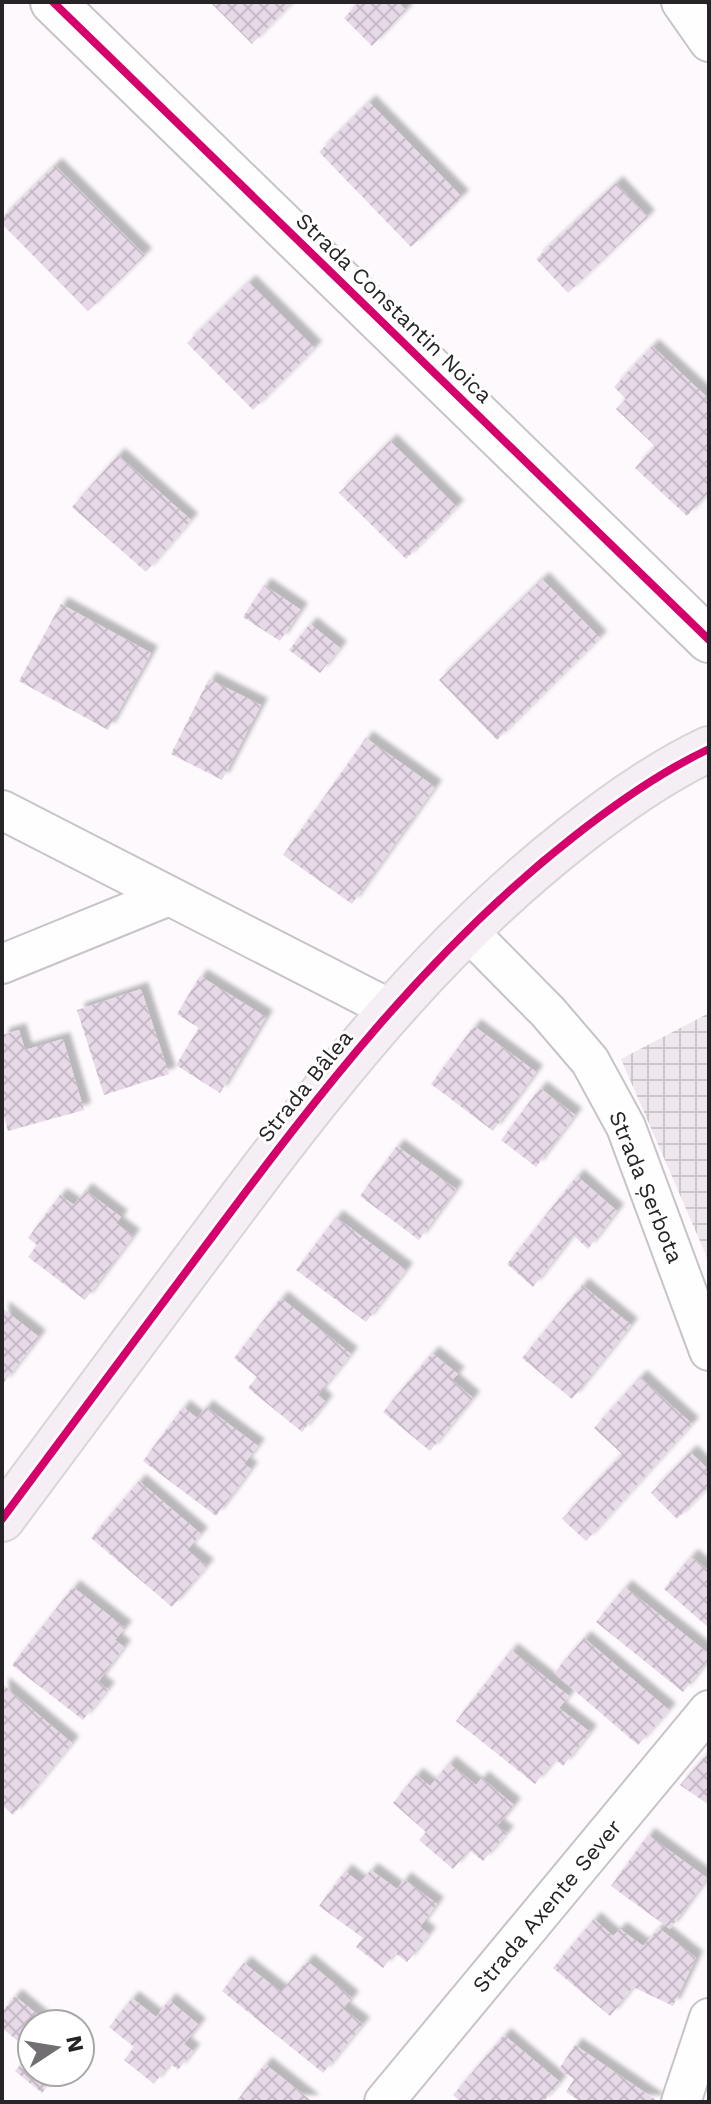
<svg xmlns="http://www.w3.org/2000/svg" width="711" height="2104" font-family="'Work Sans',sans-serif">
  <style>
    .industrial { fill: url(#industrial-grid) }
    .building { fill: url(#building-cross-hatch); filter: url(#shadow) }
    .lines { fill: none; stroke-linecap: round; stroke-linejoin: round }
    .minor-casing { stroke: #c7c4c7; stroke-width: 42 }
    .tertiary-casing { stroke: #c7c4c7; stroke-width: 48 }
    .primary-casing { stroke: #d7d5d7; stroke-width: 48 }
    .minor { stroke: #fffeff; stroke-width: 38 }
    .tertiary { stroke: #fffeff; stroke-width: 44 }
    .primary { stroke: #f5eff5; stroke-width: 44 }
    .cycleway-casing { stroke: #fff; stroke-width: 13 }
    .cycleway { stroke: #d6006c; stroke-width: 8 }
    .labels { text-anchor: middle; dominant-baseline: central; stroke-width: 6; stroke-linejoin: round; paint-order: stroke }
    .street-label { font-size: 22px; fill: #262426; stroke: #fff }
  </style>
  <defs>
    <pattern id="industrial-grid" width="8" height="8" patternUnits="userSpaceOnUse" patternTransform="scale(2)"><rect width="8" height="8" fill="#efe7ee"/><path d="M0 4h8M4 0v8" fill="none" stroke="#cdc6cc"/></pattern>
    <pattern id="building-cross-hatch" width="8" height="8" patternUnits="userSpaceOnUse" patternTransform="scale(2)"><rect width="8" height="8" fill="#e7d9e7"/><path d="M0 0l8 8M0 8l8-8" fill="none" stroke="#c6bac6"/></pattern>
    <filter id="shadow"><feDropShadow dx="7" dy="-7" stdDeviation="2" flood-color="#0004"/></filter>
  </defs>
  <rect width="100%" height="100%" fill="#fdf9fd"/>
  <!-- industrial -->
  <polygon class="industrial" points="709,1013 709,1262 621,1059"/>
  <!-- building -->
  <g class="building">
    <polygon points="210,2 293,2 252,44"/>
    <polygon points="359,2 398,2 406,10 372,46 344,18"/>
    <polygon points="369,102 462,197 411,247 319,152"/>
    <polygon points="55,165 145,255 88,311 2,224 2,218"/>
    <polygon points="616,183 648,217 568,293 536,259"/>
    <polygon points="249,282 315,348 253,410 187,343"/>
    <polygon points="652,346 709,399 709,492 687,516 635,468 655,446 616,409 626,399 614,387"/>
    <polygon points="390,441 457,507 406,559 339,493"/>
    <polygon points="118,455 191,520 146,572 72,507"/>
    <polygon points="542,579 600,638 497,740 439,680"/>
    <polygon points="264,585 301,610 280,641 243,617"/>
    <polygon points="61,604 151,653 108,730 19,681"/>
    <polygon points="310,624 340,648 320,673 289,650"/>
    <polygon points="209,679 261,705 222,780 171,754"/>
    <polygon points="366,738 435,787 352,904 283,855"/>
    <polygon points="200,976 266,1017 220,1093 176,1065 199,1028 177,1014"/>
    <polygon points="141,989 169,1074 104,1095 77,1010"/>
    <polygon points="474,1026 536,1072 493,1131 431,1084"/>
    <polygon points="19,1030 25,1050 63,1039 84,1110 8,1131 2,1109 2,1035"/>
    <polygon points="540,1088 575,1115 536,1167 501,1140"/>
    <polygon points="397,1146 456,1189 419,1240 360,1196"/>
    <polygon points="577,1176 617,1211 588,1249 573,1235 533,1287 507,1264"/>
    <polygon points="85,1190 121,1217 116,1223 133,1236 85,1300 28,1257 37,1245 28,1238 60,1195 74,1205"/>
    <polygon points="336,1217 406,1270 366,1322 296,1270"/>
    <polygon points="582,1285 631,1325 572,1399 522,1358"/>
    <polygon points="281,1298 351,1354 318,1395 326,1402 302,1432 248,1388 257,1377 234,1358"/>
    <polygon points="2,1308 39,1337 2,1385"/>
    <polygon points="432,1353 458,1374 452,1380 473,1398 430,1451 383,1412"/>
    <polygon points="640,1377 692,1424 586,1541 562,1519 622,1454 594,1428"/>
    <polygon points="183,1407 197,1418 206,1407 258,1446 244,1464 251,1469 216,1516 143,1461"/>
    <polygon points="690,1452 709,1470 709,1486 677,1519 651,1493"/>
    <polygon points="139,1481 201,1534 187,1550 207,1566 172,1607 91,1538"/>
    <polygon points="691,1556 709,1571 709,1628 664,1589"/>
    <polygon points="73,1587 125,1628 115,1640 124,1647 98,1682 108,1689 83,1720 12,1665"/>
    <polygon points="625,1587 709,1654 709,1659 683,1692 596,1622"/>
    <polygon points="584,1638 669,1710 638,1745 554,1673"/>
    <polygon points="511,1650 569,1696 559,1708 590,1732 563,1766 555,1759 535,1784 456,1721"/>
    <polygon points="2,1684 72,1743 13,1815 2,1805"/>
    <polygon points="709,1752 709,1805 680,1785"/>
    <polygon points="449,1763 476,1785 482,1778 514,1805 497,1826 507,1833 483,1861 469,1850 453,1869 419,1840 426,1832 393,1803 416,1775 430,1786"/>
    <polygon points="648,1835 707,1878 670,1929 611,1886"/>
    <polygon points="371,1870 397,1889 404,1879 437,1904 420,1927 429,1934 407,1962 395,1953 383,1968 356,1947 363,1938 319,1906 345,1871 360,1883"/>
    <polygon points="594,1919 613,1936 620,1929 643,1946 659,1928 696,1958 673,2006 633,1987 610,2016 553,1968"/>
    <polygon points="307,1961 352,1998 343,2009 363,2024 323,2073 222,1991 244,1963 281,1992"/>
    <polygon points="15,1996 49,2024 32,2024 32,2072 59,2072 42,2093 15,2071 31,2052 2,2028 2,2012"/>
    <polygon points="132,1998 156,2017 169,2000 199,2025 184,2044 193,2051 178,2070 170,2063 154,2084 124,2060 134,2047 109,2027"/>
    <polygon points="504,2035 560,2082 543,2102 461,2102 453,2095"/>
    <polygon points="575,2045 659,2102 581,2102 566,2092 574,2079 559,2069"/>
    <polygon points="265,2064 313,2102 236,2102"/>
  </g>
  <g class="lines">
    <!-- minor casing -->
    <g class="minor-casing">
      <g id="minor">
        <polyline points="681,2 709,42"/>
        <polyline points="2,810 390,1009"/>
        <polyline points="466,929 548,1012 590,1061 626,1127 709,1351"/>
        <polyline points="2,964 169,896"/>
        <polyline points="384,2102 709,1710"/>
        <polyline points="681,2102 709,2018"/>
      </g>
    </g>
    <!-- tertiary casing -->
    <g class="tertiary-casing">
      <polyline id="tertiary" points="53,2 709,640"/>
    </g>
    <!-- primary casing -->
    <g class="primary-casing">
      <path id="primary" d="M2,1519C72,1424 142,1331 212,1237C320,1092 429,950 572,838C615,804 660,772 709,749"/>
    </g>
    <!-- minor -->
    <use href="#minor" class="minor"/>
    <!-- tertiary -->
    <use href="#tertiary" class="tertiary"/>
    <!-- primary -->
    <use href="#primary" class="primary"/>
    <!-- cycleway casing -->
    <g class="cycleway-casing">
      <g id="cycleway">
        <polyline points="53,2 709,640"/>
        <path d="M2,1519C72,1424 142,1331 212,1237C320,1092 429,950 572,838C615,804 660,772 709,749"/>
      </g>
    </g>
    <!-- cycleway -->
    <use href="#cycleway" class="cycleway"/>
  </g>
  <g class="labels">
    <!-- street labels -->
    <g class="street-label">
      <text transform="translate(394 308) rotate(44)">Strada Constantin Noica</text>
      <text transform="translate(305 1086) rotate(-51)">Strada Bâlea</text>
      <text transform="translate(646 1187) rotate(68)">Strada Șerbota</text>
      <text transform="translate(547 1906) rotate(-50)">Strada Axente Sever</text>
    </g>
  </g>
  <!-- border -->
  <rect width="711" height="2104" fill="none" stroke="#262426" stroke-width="8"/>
  <!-- north arrow -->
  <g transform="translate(56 2048) rotate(78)"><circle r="38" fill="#ffffff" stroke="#a8a7a8" stroke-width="2"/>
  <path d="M0-6L14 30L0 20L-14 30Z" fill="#716f71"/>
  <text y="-12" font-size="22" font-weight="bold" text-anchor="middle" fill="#262426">N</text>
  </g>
</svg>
